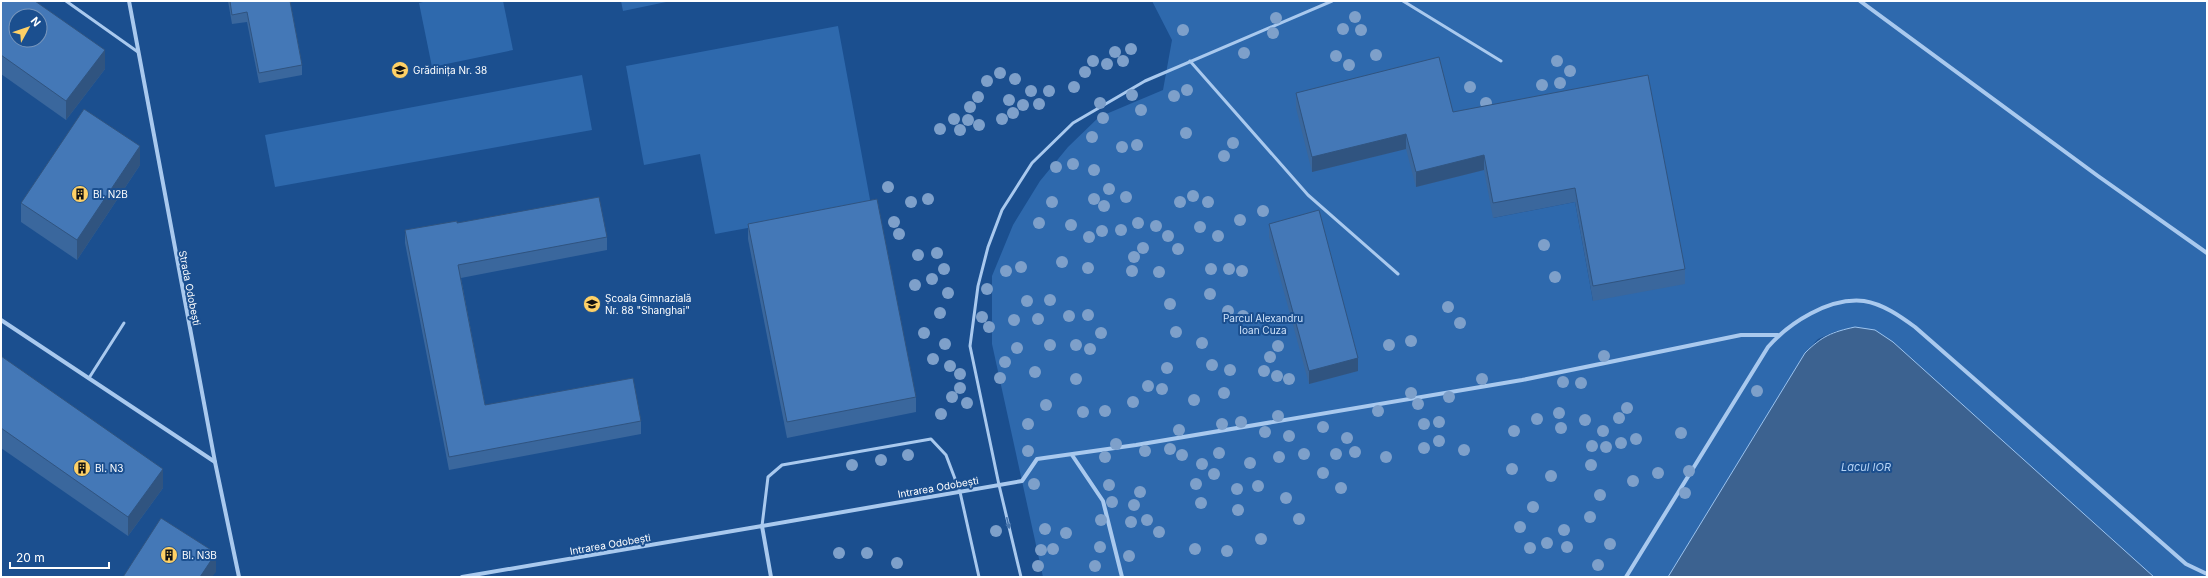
<svg xmlns="http://www.w3.org/2000/svg" width="2208" height="578" font-family="Inter,sans-serif">
  <style>
    .green { fill: #2e69ad; fill-rule: evenodd }
    .water { fill: #3c6290; stroke: #9cc4f0 }
    .lines { fill: none; stroke-linecap: round; stroke-linejoin: round }
    .lane { stroke: #a9c9ee; stroke-width: 3 }
    .street { stroke: #a9c9ee; stroke-width: 4 }
    .tree { fill: #7ea0ca }
    .wall { fill: #3a679d }
    .shaded-wall { fill: #305480 }
    .building { fill: #4478b7; stroke: #305480; fill-rule: evenodd }
    .oneway { fill: #4674ac }
    .labels { text-anchor: middle; dominant-baseline: central; stroke-width: 4; stroke-linejoin: round; paint-order: stroke }
    .poi-label { font-size: 10px; fill: #fff; stroke: #1b4f8f; text-anchor: start }
    .street-label { font-size: 10px; fill: #fff; stroke: #1b4f8f }
    .park-label { font-size: 10px; fill: #cfe3fa; stroke: #1b4f8f }
    .water-label { font-size: 11px; font-style: italic; fill: #b5d3f5; stroke: #1b4f8f }
  </style>
  <rect width="100%" height="100%" fill="#1b4f8f"/>
  <!-- green -->
  <g class="green">
    <polygon points="427,1 503,1 513,50 432,67 419,3"/>
    <polygon points="621,1 671,1 623,11"/>
    <path d="M1152,1H2207V577H2154L1893,342L1836,331L1818,339L1805,353L1668,577H1043L992,344V276L1013,225L1040,181L1068,147L1099,117L1163,90L1172,40ZM1648,90L1593,301L1575,202L1493,218Z"/>
    <polygon points="838,26 871,205 715,234 700,154 644,165 626,66"/>
    <polygon points="582,75 592,130 275,187 265,135"/>
  </g>
  <!-- water -->
  <path class="water" d="M1855,327L1875,330L1893,342L2154,577H1668L1805,353C1822,336 1832,332 1855,327Z"/>
  <g class="lines">
    <!-- lane -->
    <g class="lane">
      <polyline points="66,1 138,52"/>
      <polyline points="1403,1 1501,61"/>
      <polyline points="1190,61 1308,195 1398,274"/>
      <polyline points="89,378 124,323"/>
      <polyline points="762,526 768,477 782,465 931,439 946,455 960,492 979,577"/>
      <polyline points="1021,577 999,485 970,346 978,286 988,247 1002,210 1032,163 1073,123 1145,81 1332,1"/>
    </g>
    <!-- street -->
    <g class="street">
      <polyline points="129,1 215,462 239,577"/>
      <polyline points="1860,1 2098,176 2207,253"/>
      <polyline points="1,320 215,462"/>
      <polyline points="1072,455 1103,501 1122,577"/>
      <polyline points="762,526 1022,481 1037,459 1136,445 1522,380 1741,335 1778,335"/>
      <polyline points="462,577 762,526 771,577"/>
      <path d="M1626,577L1768,347C1789,323 1829,297 1864,301C1883,304 1900,316 1915,327L2186,564L2207,574"/>
    </g>
  </g>
  <!-- trees -->
  <g class="tree">
    <circle cx="1355" cy="17" r="6"/>
    <circle cx="1276" cy="18" r="6"/>
    <circle cx="1343" cy="29" r="6"/>
    <circle cx="1183" cy="30" r="6"/>
    <circle cx="1361" cy="30" r="6"/>
    <circle cx="1273" cy="33" r="6"/>
    <circle cx="1131" cy="49" r="6"/>
    <circle cx="1115" cy="52" r="6"/>
    <circle cx="1244" cy="53" r="6"/>
    <circle cx="1376" cy="55" r="6"/>
    <circle cx="1336" cy="56" r="6"/>
    <circle cx="1093" cy="61" r="6"/>
    <circle cx="1123" cy="61" r="6"/>
    <circle cx="1557" cy="61" r="6"/>
    <circle cx="1107" cy="64" r="6"/>
    <circle cx="1349" cy="65" r="6"/>
    <circle cx="1570" cy="71" r="6"/>
    <circle cx="1085" cy="72" r="6"/>
    <circle cx="1000" cy="73" r="6"/>
    <circle cx="1015" cy="79" r="6"/>
    <circle cx="987" cy="81" r="6"/>
    <circle cx="1560" cy="83" r="6"/>
    <circle cx="1542" cy="85" r="6"/>
    <circle cx="1074" cy="87" r="6"/>
    <circle cx="1470" cy="87" r="6"/>
    <circle cx="1187" cy="90" r="6"/>
    <circle cx="1031" cy="91" r="6"/>
    <circle cx="1049" cy="91" r="6"/>
    <circle cx="1132" cy="95" r="6"/>
    <circle cx="1174" cy="96" r="6"/>
    <circle cx="978" cy="97" r="6"/>
    <circle cx="1009" cy="100" r="6"/>
    <circle cx="1100" cy="103" r="6"/>
    <circle cx="1486" cy="103" r="6"/>
    <circle cx="1039" cy="104" r="6"/>
    <circle cx="1023" cy="105" r="6"/>
    <circle cx="970" cy="107" r="6"/>
    <circle cx="1141" cy="110" r="6"/>
    <circle cx="1013" cy="113" r="6"/>
    <circle cx="1103" cy="118" r="6"/>
    <circle cx="954" cy="119" r="6"/>
    <circle cx="1002" cy="119" r="6"/>
    <circle cx="968" cy="120" r="6"/>
    <circle cx="979" cy="125" r="6"/>
    <circle cx="940" cy="129" r="6"/>
    <circle cx="960" cy="130" r="6"/>
    <circle cx="1186" cy="133" r="6"/>
    <circle cx="1092" cy="137" r="6"/>
    <circle cx="1233" cy="143" r="6"/>
    <circle cx="1137" cy="145" r="6"/>
    <circle cx="1122" cy="147" r="6"/>
    <circle cx="1224" cy="156" r="6"/>
    <circle cx="1073" cy="164" r="6"/>
    <circle cx="1056" cy="167" r="6"/>
    <circle cx="1094" cy="170" r="6"/>
    <circle cx="888" cy="187" r="6"/>
    <circle cx="1109" cy="189" r="6"/>
    <circle cx="1193" cy="196" r="6"/>
    <circle cx="1126" cy="197" r="6"/>
    <circle cx="928" cy="199" r="6"/>
    <circle cx="1094" cy="199" r="6"/>
    <circle cx="911" cy="202" r="6"/>
    <circle cx="1052" cy="202" r="6"/>
    <circle cx="1180" cy="202" r="6"/>
    <circle cx="1208" cy="202" r="6"/>
    <circle cx="1104" cy="206" r="6"/>
    <circle cx="1263" cy="211" r="6"/>
    <circle cx="1240" cy="220" r="6"/>
    <circle cx="894" cy="222" r="6"/>
    <circle cx="1039" cy="223" r="6"/>
    <circle cx="1138" cy="223" r="6"/>
    <circle cx="1071" cy="225" r="6"/>
    <circle cx="1156" cy="226" r="6"/>
    <circle cx="1200" cy="227" r="6"/>
    <circle cx="1121" cy="230" r="6"/>
    <circle cx="1102" cy="231" r="6"/>
    <circle cx="899" cy="234" r="6"/>
    <circle cx="1168" cy="236" r="6"/>
    <circle cx="1218" cy="236" r="6"/>
    <circle cx="1089" cy="237" r="6"/>
    <circle cx="1544" cy="245" r="6"/>
    <circle cx="1143" cy="248" r="6"/>
    <circle cx="1178" cy="249" r="6"/>
    <circle cx="937" cy="253" r="6"/>
    <circle cx="918" cy="255" r="6"/>
    <circle cx="1134" cy="257" r="6"/>
    <circle cx="1062" cy="262" r="6"/>
    <circle cx="1021" cy="267" r="6"/>
    <circle cx="1088" cy="268" r="6"/>
    <circle cx="944" cy="269" r="6"/>
    <circle cx="1211" cy="269" r="6"/>
    <circle cx="1229" cy="269" r="6"/>
    <circle cx="1006" cy="271" r="6"/>
    <circle cx="1132" cy="271" r="6"/>
    <circle cx="1242" cy="271" r="6"/>
    <circle cx="1159" cy="272" r="6"/>
    <circle cx="1555" cy="277" r="6"/>
    <circle cx="932" cy="279" r="6"/>
    <circle cx="915" cy="285" r="6"/>
    <circle cx="987" cy="289" r="6"/>
    <circle cx="948" cy="293" r="6"/>
    <circle cx="1210" cy="294" r="6"/>
    <circle cx="1050" cy="300" r="6"/>
    <circle cx="1027" cy="301" r="6"/>
    <circle cx="1170" cy="304" r="6"/>
    <circle cx="1448" cy="307" r="6"/>
    <circle cx="1228" cy="311" r="6"/>
    <circle cx="940" cy="313" r="6"/>
    <circle cx="1088" cy="315" r="6"/>
    <circle cx="1069" cy="316" r="6"/>
    <circle cx="1243" cy="316" r="6"/>
    <circle cx="982" cy="317" r="6"/>
    <circle cx="1038" cy="319" r="6"/>
    <circle cx="1014" cy="320" r="6"/>
    <circle cx="1460" cy="323" r="6"/>
    <circle cx="989" cy="327" r="6"/>
    <circle cx="1176" cy="332" r="6"/>
    <circle cx="924" cy="333" r="6"/>
    <circle cx="1101" cy="333" r="6"/>
    <circle cx="1411" cy="341" r="6"/>
    <circle cx="1202" cy="343" r="6"/>
    <circle cx="945" cy="344" r="6"/>
    <circle cx="1050" cy="345" r="6"/>
    <circle cx="1076" cy="345" r="6"/>
    <circle cx="1389" cy="345" r="6"/>
    <circle cx="1278" cy="346" r="6"/>
    <circle cx="1017" cy="348" r="6"/>
    <circle cx="1090" cy="349" r="6"/>
    <circle cx="1604" cy="356" r="6"/>
    <circle cx="1270" cy="357" r="6"/>
    <circle cx="933" cy="359" r="6"/>
    <circle cx="1005" cy="362" r="6"/>
    <circle cx="1212" cy="365" r="6"/>
    <circle cx="950" cy="366" r="6"/>
    <circle cx="1167" cy="368" r="6"/>
    <circle cx="1230" cy="370" r="6"/>
    <circle cx="1264" cy="371" r="6"/>
    <circle cx="1035" cy="372" r="6"/>
    <circle cx="960" cy="374" r="6"/>
    <circle cx="1277" cy="376" r="6"/>
    <circle cx="1000" cy="378" r="6"/>
    <circle cx="1076" cy="379" r="6"/>
    <circle cx="1289" cy="379" r="6"/>
    <circle cx="1482" cy="379" r="6"/>
    <circle cx="1563" cy="382" r="6"/>
    <circle cx="1581" cy="383" r="6"/>
    <circle cx="1148" cy="386" r="6"/>
    <circle cx="960" cy="388" r="6"/>
    <circle cx="1162" cy="389" r="6"/>
    <circle cx="1757" cy="391" r="6"/>
    <circle cx="1224" cy="393" r="6"/>
    <circle cx="1411" cy="393" r="6"/>
    <circle cx="952" cy="397" r="6"/>
    <circle cx="1449" cy="397" r="6"/>
    <circle cx="1194" cy="400" r="6"/>
    <circle cx="1133" cy="402" r="6"/>
    <circle cx="967" cy="403" r="6"/>
    <circle cx="1418" cy="404" r="6"/>
    <circle cx="1046" cy="405" r="6"/>
    <circle cx="1627" cy="408" r="6"/>
    <circle cx="1105" cy="411" r="6"/>
    <circle cx="1378" cy="411" r="6"/>
    <circle cx="1083" cy="412" r="6"/>
    <circle cx="1559" cy="413" r="6"/>
    <circle cx="941" cy="414" r="6"/>
    <circle cx="1278" cy="416" r="6"/>
    <circle cx="1619" cy="418" r="6"/>
    <circle cx="1537" cy="419" r="6"/>
    <circle cx="1585" cy="420" r="6"/>
    <circle cx="1241" cy="422" r="6"/>
    <circle cx="1439" cy="422" r="6"/>
    <circle cx="1028" cy="424" r="6"/>
    <circle cx="1222" cy="424" r="6"/>
    <circle cx="1424" cy="424" r="6"/>
    <circle cx="1323" cy="427" r="6"/>
    <circle cx="1561" cy="428" r="6"/>
    <circle cx="1179" cy="430" r="6"/>
    <circle cx="1514" cy="431" r="6"/>
    <circle cx="1603" cy="431" r="6"/>
    <circle cx="1265" cy="432" r="6"/>
    <circle cx="1681" cy="433" r="6"/>
    <circle cx="1289" cy="436" r="6"/>
    <circle cx="1347" cy="438" r="6"/>
    <circle cx="1636" cy="439" r="6"/>
    <circle cx="1439" cy="441" r="6"/>
    <circle cx="1621" cy="443" r="6"/>
    <circle cx="1116" cy="444" r="6"/>
    <circle cx="1592" cy="446" r="6"/>
    <circle cx="1606" cy="447" r="6"/>
    <circle cx="1424" cy="448" r="6"/>
    <circle cx="1170" cy="449" r="6"/>
    <circle cx="1464" cy="450" r="6"/>
    <circle cx="1028" cy="451" r="6"/>
    <circle cx="1145" cy="451" r="6"/>
    <circle cx="1355" cy="452" r="6"/>
    <circle cx="1219" cy="453" r="6"/>
    <circle cx="1304" cy="454" r="6"/>
    <circle cx="1336" cy="454" r="6"/>
    <circle cx="908" cy="455" r="6"/>
    <circle cx="1182" cy="455" r="6"/>
    <circle cx="1105" cy="457" r="6"/>
    <circle cx="1279" cy="457" r="6"/>
    <circle cx="1386" cy="457" r="6"/>
    <circle cx="881" cy="460" r="6"/>
    <circle cx="1250" cy="463" r="6"/>
    <circle cx="1202" cy="464" r="6"/>
    <circle cx="852" cy="465" r="6"/>
    <circle cx="1591" cy="465" r="6"/>
    <circle cx="1512" cy="469" r="6"/>
    <circle cx="1689" cy="471" r="6"/>
    <circle cx="1323" cy="473" r="6"/>
    <circle cx="1658" cy="473" r="6"/>
    <circle cx="1214" cy="474" r="6"/>
    <circle cx="1551" cy="476" r="6"/>
    <circle cx="1633" cy="481" r="6"/>
    <circle cx="1034" cy="484" r="6"/>
    <circle cx="1196" cy="484" r="6"/>
    <circle cx="1109" cy="485" r="6"/>
    <circle cx="1258" cy="486" r="6"/>
    <circle cx="1341" cy="488" r="6"/>
    <circle cx="1237" cy="489" r="6"/>
    <circle cx="1140" cy="492" r="6"/>
    <circle cx="1685" cy="493" r="6"/>
    <circle cx="1600" cy="495" r="6"/>
    <circle cx="1286" cy="498" r="6"/>
    <circle cx="1112" cy="502" r="6"/>
    <circle cx="1201" cy="503" r="6"/>
    <circle cx="1134" cy="505" r="6"/>
    <circle cx="1533" cy="507" r="6"/>
    <circle cx="1238" cy="510" r="6"/>
    <circle cx="1590" cy="517" r="6"/>
    <circle cx="1299" cy="519" r="6"/>
    <circle cx="1101" cy="520" r="6"/>
    <circle cx="1147" cy="520" r="6"/>
    <circle cx="1131" cy="522" r="6"/>
    <circle cx="1520" cy="527" r="6"/>
    <circle cx="1045" cy="529" r="6"/>
    <circle cx="1564" cy="530" r="6"/>
    <circle cx="996" cy="531" r="6"/>
    <circle cx="1159" cy="532" r="6"/>
    <circle cx="1066" cy="533" r="6"/>
    <circle cx="1261" cy="539" r="6"/>
    <circle cx="1547" cy="543" r="6"/>
    <circle cx="1610" cy="544" r="6"/>
    <circle cx="1100" cy="547" r="6"/>
    <circle cx="1567" cy="547" r="6"/>
    <circle cx="1530" cy="548" r="6"/>
    <circle cx="1053" cy="549" r="6"/>
    <circle cx="1195" cy="549" r="6"/>
    <circle cx="1041" cy="550" r="6"/>
    <circle cx="1227" cy="551" r="6"/>
    <circle cx="839" cy="553" r="6"/>
    <circle cx="867" cy="553" r="6"/>
    <circle cx="1129" cy="556" r="6"/>
    <circle cx="897" cy="563" r="6"/>
    <circle cx="1598" cy="565" r="6"/>
    <circle cx="1038" cy="566" r="6"/>
    <circle cx="1095" cy="566" r="6"/>
  </g>
  <!-- wall -->
  <g class="wall">
    <polygon points="1,1 105,69 66,120 1,74"/>
    <polygon points="228,1 290,1 302,65 302,75 259,83 247,22 232,24"/>
    <polygon points="1648,75 1685,269 1685,284 1593,301 1575,202 1493,218 1484,170 1416,187 1406,149 1312,172 1296,108 1296,93 1453,112"/>
    <polygon points="140,165 77,260 21,222 21,203"/>
    <polygon points="457,223 607,237 607,250 461,278 485,405 641,421 641,434 449,470 405,243 405,230"/>
    <polygon points="748,224 916,397 916,412 787,438 748,239"/>
    <polygon points="1269,224 1358,371 1309,384 1269,237"/>
    <polygon points="1,356 163,488 128,536 1,448"/>
  </g>
  <!-- shaded-wall -->
  <g class="shaded-wall">
    <polygon points="105,50 105,69 66,120 66,101"/>
    <polygon points="1406,134 1406,149 1312,172 1312,157"/>
    <polygon points="140,146 140,165 77,260 77,240"/>
    <polygon points="1484,155 1484,170 1416,187 1416,172"/>
    <polygon points="1358,358 1358,371 1309,384 1309,371"/>
    <polygon points="163,469 163,488 128,536 128,517"/>
    <polygon points="216,553 216,572 212,577 200,577"/>
  </g>
  <!-- building -->
  <g class="building">
    <path d="M1,1H35L105,50L66,101L1,55ZM16,16H40V40H16Z"/>
    <polygon points="230,1 290,1 302,65 259,73 247,12 232,15"/>
    <polygon points="1439,57 1453,112 1648,75 1685,269 1593,286 1575,188 1493,203 1484,155 1416,172 1406,134 1312,157 1296,93"/>
    <polygon points="84,109 140,146 77,240 21,203"/>
    <polygon points="599,197 607,237 458,265 485,405 633,378 641,421 449,457 405,230 457,221 457,223"/>
    <polygon points="877,199 916,397 787,422 748,224"/>
    <polygon points="1319,210 1358,358 1309,371 1269,224"/>
    <polygon points="1,356 163,469 128,517 1,428"/>
    <polygon points="161,518 216,553 200,577 123,577"/>
  </g>
  <!-- one-way arrows -->
  <defs><path id="oneway-solid" d="M-6-.8H1V-3.2L6.5 0L1 3.2V.8H-6Z"/></defs>
  <use class="oneway" href="#oneway-solid" transform="translate(1008 523) rotate(77)"/>
  <!-- icons -->
  <defs>
    <g id="school-disc" transform="scale(0.9)"><circle r="9.5" fill="#ffd166" stroke="#1b4f8f"/><path d="M0-5L7-2L0 1L-7-2ZM-4 1L0 2.5L4 1V4Q0 6-4 4Z" fill="#111"/></g>
    <g id="building-disc" transform="scale(0.9)"><circle r="9.5" fill="#ffd166" stroke="#1b4f8f"/><path d="M-4-6H4V6H1V3H-1V6H-4ZM-2.5-4.3h1.7v1.8h-1.7ZM.8-4.3h1.7v1.8H.8ZM-2.5-1h1.7V.8h-1.7ZM.8-1h1.7V.8H.8Z" fill="#111"/></g>
  </defs>
  <g fill-rule="evenodd">
    <use href="#school-disc" x="400" y="70"/>
    <use href="#building-disc" x="80" y="194"/>
    <use href="#school-disc" x="592" y="304"/>
    <use href="#building-disc" x="82" y="468"/>
    <use href="#building-disc" x="169" y="555"/>
  </g>
  <g class="labels">
    <!-- poi labels -->
    <g class="poi-label">
      <text x="413" y="70">Grădinița Nr. 38</text>
      <text x="93" y="194">Bl. N2B</text>
      <text x="605" y="298">Școala Gimnazială<tspan x="605" dy="12">Nr. 88 "Shanghai"</tspan></text>
      <text x="95" y="468">Bl. N3</text>
      <text x="182" y="555">Bl. N3B</text>
    </g>
    <!-- street labels -->
    <g class="street-label">
      <text transform="translate(190 288) rotate(79)">Strada Odobești</text>
      <text transform="translate(938 487) rotate(-10)">Intrarea Odobești</text>
      <text transform="translate(610 544) rotate(-10)">Intrarea Odobești</text>
    </g>
    <!-- park labels -->
    <g class="park-label">
      <text x="1263" y="318">Parcul Alexandru<tspan x="1263" dy="12">Ioan Cuza</tspan></text>
    </g>
    <!-- water labels -->
    <g class="water-label">
      <text x="1866" y="467">Lacul IOR</text>
    </g>
  </g>
  <!-- border -->
  <rect width="2208" height="578" fill="none" stroke="#ffffff" stroke-width="4"/>
  <!-- north arrow -->
  <g transform="translate(28 28) rotate(50)"><circle r="19" fill="#1b4f8f" stroke="#7695bc"/>
  <path d="M0-3L7 15L0 10L-7 15Z" fill="#ffd166"/>
  <text y="-6" font-size="11" font-weight="bold" text-anchor="middle" fill="#ffffff">N</text>
  </g>
  <!-- scale -->
  <path d="M10 562v6h99v-6" fill="none" stroke="#ffffff" stroke-width="2"/>
  <text x="16" y="562" font-size="12" fill="#ffffff" stroke="#1b4f8f" stroke-width="3" paint-order="stroke">20 m</text>
</svg>
